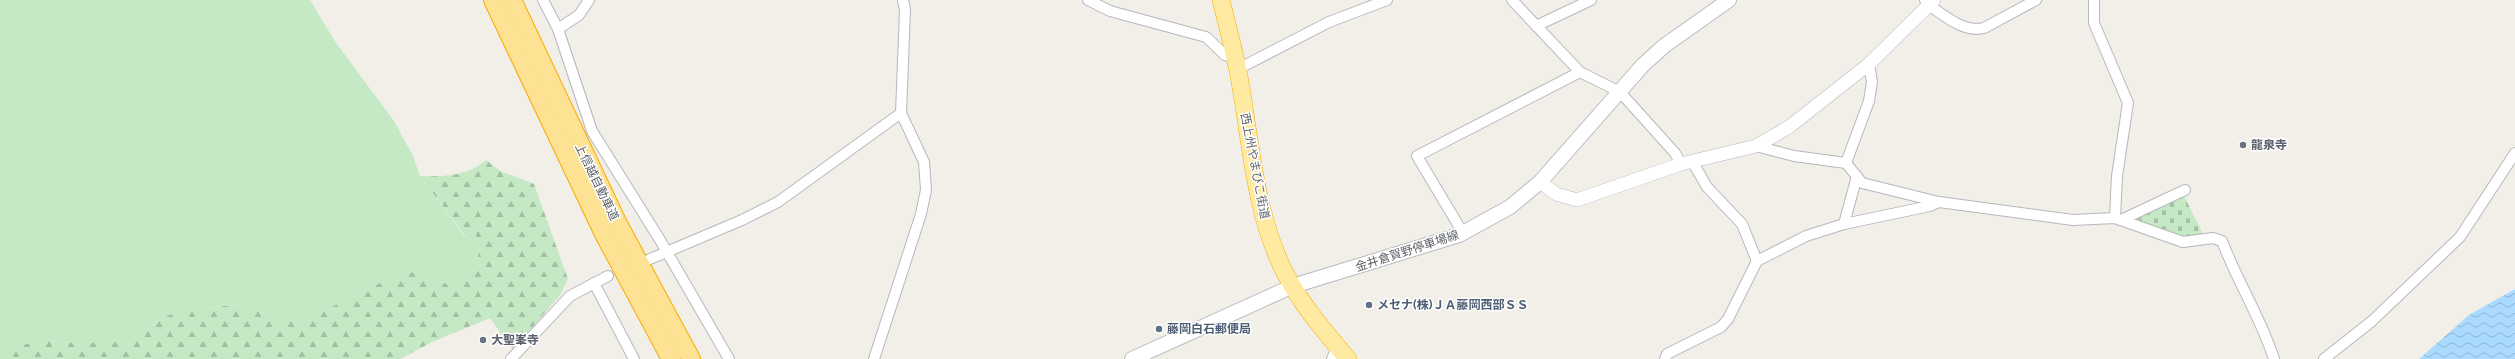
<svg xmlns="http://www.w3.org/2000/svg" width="2515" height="359" font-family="Raleway,'Noto Sans JP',sans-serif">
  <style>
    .grass { fill: #c5e8c5 }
    .forest { fill: url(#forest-firs) }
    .cemetery { fill: url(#cemetery-stones) }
    .water { fill: url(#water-waves) }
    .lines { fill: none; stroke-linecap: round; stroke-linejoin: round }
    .minor-casing { stroke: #b5b8bc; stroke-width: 12 }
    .tertiary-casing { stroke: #b5b8bc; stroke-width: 14 }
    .secondary-casing { stroke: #b6babf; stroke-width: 16 }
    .trunk-casing { stroke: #f9ab00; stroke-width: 18 }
    .motorway-casing { stroke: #f9ab00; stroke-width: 20 }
    .minor { stroke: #fff; stroke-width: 10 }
    .tertiary { stroke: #fff; stroke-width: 13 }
    .secondary { stroke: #fff; stroke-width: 14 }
    .trunk { stroke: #feeaa1; stroke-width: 17 }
    .motorway { stroke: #fde293; stroke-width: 18 }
    .worship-dot { fill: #6b7280; stroke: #fff; stroke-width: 1.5 }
    .service-dot { fill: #5c6f8a; stroke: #fff; stroke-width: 1.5 }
    .labels { text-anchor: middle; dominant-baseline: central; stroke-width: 3; stroke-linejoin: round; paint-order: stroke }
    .worship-label { font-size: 12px; font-weight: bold; fill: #5b616d; stroke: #fff; text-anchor: start }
    .street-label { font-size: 12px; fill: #5f6368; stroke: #fff }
    .service-label { font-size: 12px; font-weight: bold; fill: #4e5e75; stroke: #fff; text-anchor: start }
  </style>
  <defs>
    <pattern id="forest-firs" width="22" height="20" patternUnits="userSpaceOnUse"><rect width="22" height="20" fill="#c5e8c5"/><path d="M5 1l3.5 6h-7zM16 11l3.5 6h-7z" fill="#a3c0a4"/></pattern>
    <pattern id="cemetery-stones" width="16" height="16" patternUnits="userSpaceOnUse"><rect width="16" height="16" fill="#c5e8c5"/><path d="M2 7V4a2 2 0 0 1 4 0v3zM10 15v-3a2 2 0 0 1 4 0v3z" fill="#a3c0a4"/></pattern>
    <pattern id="water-waves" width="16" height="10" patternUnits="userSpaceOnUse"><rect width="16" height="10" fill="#aadaff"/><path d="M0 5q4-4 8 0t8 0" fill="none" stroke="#8eb4d2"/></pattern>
  </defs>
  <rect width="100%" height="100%" fill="#f1efe8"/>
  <!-- grass -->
  <polygon class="grass" points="0,0 310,0 336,43 394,121 412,154 420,176 465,237 475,233 480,244 476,269 449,285 425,274 413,272 386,280 309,318 279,317 235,305 192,309 166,316 141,332 114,342 77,343 46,341 0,348"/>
  <!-- forest -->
  <path class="forest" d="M486,160L500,171L534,184L568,279L560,295L513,350L490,318L432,342L400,359H0V348L46,341L77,343L114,342L141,332L166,316L192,309L235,305L279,317L309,318L386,280L413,272L425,274L449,285L476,269L480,244L475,233L466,237L420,176C443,177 468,176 486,160Z"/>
  <!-- cemetery -->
  <polygon class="cemetery" points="2184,196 2203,234 2181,238 2132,219"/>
  <!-- water -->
  <polygon class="water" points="2515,289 2515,359 2419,359 2469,315"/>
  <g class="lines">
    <!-- minor casing -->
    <g class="minor-casing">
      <g id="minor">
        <polyline points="543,0 558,29 592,131 660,240 729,359"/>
        <polyline points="1088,0 1110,11 1206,37 1225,55 1234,58"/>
        <polyline points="1512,0 1580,72 1620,92 1675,153 1681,164"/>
        <path d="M1925,0L1927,4C1944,15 1963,33 1984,28L2036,0"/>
        <polyline points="2094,0 2094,23 2128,103 2117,176 2115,218"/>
        <polyline points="1536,26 1591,0"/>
        <polyline points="558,29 579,15 589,0"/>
        <polyline points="1238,69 1329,22 1387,0"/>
        <path d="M1756,146L1794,156L1846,163L1862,183L1939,202L2073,220L2115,218L2183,242L2213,238L2222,241C2237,281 2261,318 2274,359"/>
        <polyline points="1692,161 1707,187 1742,224 1757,261"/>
        <polyline points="1846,163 1869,101 1872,82 1869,64"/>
        <polyline points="2121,220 2185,190"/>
        <polyline points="1844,224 1857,176"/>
        <polyline points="1463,233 1417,156 1580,72"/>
        <polyline points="650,259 742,220 778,202 901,113"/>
        <polyline points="594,283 634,359"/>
        <polyline points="511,359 570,296 608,276"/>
        <polyline points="874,359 921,214 926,190 924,162 901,113 905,10 903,0"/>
        <polyline points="1332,359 1337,347"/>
        <polyline points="1665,359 1667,354 1721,327 1728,319 1757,261 1806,236 1844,224 1930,206 1939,202"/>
        <polyline points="2324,359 2372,321 2460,237 2515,153"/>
      </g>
    </g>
    <!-- tertiary casing -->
    <g class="tertiary-casing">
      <polyline id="tertiary" points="1540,182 1556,194 1577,200 1681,164 1756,146 1789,127 1869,64 1934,0"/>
    </g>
    <!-- secondary casing -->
    <g class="secondary-casing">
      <polyline id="secondary" points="1132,359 1293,286 1459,235 1510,207 1540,182 1643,65 1664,46 1729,0"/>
    </g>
    <!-- trunk casing -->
    <g class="trunk-casing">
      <path id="trunk" d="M1221,0C1227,24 1233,47 1238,71C1251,138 1253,208 1284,271C1300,303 1324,331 1348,359"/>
    </g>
    <!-- motorway casing -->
    <g class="motorway-casing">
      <g id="motorway">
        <polyline points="493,0 604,234 671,359"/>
        <polyline points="512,0 618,224 691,359"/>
      </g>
    </g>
    <!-- minor -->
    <use href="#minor" class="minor"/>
    <!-- tertiary -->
    <use href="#tertiary" class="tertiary"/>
    <!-- secondary -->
    <use href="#secondary" class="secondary"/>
    <!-- trunk -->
    <use href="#trunk" class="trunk"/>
    <!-- motorway -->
    <use href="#motorway" class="motorway"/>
  </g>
  <!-- markers -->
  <g class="worship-dot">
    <circle cx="2243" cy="145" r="4"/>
    <circle cx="483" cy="340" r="4"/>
  </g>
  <g class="service-dot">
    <circle cx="1369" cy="305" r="4"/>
    <circle cx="1159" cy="329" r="4"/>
  </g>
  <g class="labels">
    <!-- worship labels -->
    <g class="worship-label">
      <text x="2251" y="145">龍泉寺</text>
      <text x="491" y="340">大聖峯寺</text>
    </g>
    <!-- street labels -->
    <g class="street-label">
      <text transform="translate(1255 166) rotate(79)">西上州やまびこ街道</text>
      <text transform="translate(597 182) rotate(64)">上信越自動車道</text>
      <text transform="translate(1407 251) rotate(-18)">金井倉賀野停車場線</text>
    </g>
    <!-- service labels -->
    <g class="service-label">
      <text x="1377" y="305">メセナ(株)ＪＡ藤岡西部ＳＳ</text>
      <text x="1167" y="329">藤岡白石郵便局</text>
    </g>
  </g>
</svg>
